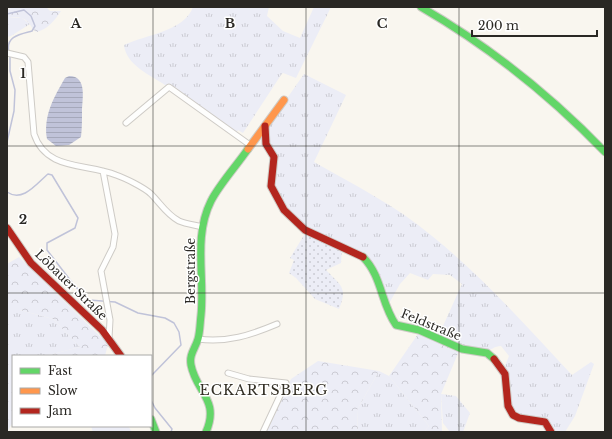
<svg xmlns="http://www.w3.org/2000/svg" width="612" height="439" font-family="'Libre Baskerville',serif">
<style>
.grass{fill:url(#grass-tufts)}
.forest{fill:url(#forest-crowns)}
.garden{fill:url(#garden-dots)}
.water{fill:url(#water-rules)}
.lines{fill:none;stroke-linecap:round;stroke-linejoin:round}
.stream{stroke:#c0c3d9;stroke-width:1.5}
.street-casing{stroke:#cecbc6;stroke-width:7}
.fast-casing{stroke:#cecbc6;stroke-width:9}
.slow-casing{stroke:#cecbc6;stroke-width:9}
.jam-casing{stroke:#cecbc6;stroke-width:9}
.street{stroke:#fefefd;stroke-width:5}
.fast{stroke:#63d668;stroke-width:7}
.slow{stroke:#ff974d;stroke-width:7}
.jam{stroke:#b3261e;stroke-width:7}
.grid{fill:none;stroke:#2a2824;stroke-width:1;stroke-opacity:0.55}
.labels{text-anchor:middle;stroke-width:3;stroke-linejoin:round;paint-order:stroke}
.street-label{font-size:12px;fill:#2a2824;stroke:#fff}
.quarter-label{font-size:14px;letter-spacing:1px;fill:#332f25;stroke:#fff}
.grid-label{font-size:13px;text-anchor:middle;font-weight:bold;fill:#2a2824;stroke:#fff;stroke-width:3;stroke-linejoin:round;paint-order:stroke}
</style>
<defs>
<pattern id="grass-tufts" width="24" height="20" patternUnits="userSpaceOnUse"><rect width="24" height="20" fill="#ecedf6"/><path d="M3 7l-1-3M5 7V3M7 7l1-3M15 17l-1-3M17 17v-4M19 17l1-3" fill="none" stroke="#cbcbd3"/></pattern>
<pattern id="forest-crowns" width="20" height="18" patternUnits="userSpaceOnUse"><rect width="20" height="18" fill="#ecedf6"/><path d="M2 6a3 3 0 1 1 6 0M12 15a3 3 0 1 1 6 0" fill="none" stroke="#cbcbd3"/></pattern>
<pattern id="garden-dots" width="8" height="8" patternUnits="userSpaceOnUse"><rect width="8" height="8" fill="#ecedf6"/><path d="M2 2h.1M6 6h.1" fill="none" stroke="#cbcbd3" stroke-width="1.8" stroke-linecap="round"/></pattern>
<pattern id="water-rules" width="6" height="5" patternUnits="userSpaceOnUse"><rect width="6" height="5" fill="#c0c3d9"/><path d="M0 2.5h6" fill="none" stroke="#a5a8ba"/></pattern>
</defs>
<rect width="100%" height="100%" fill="#f9f6ef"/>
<path class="grass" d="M193,7H269L267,16L283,31L300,38L314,7H331L296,78L283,73L281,75L243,133L238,130L236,134L170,85H165C150,75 126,65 124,45C145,35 185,31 193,7Z
M7,17L22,18L30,24L11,36L7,37Z
M304,74L346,95L314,162C354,185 397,206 432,236C483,277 527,327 572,375L591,362L594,364L575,416L565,432H553L551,425L521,416L513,412L505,366L509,356L501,346C494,346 492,350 486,351C471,353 452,342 438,337L462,284L450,275L433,274L428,280L410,273L400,284L387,307L372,264L308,228L287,212L272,186L273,150L268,140L267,127Z
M7,310H20L53,319L80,347L45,356H13V374L11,376L7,372Z
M379,371L389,376L429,426L424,432H358L357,410Z
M441,394L456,396L470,413L463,432H450L443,423Z
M91,426H128L132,432H93Z"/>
<path class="forest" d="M13,7H46L50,11H61C55,20 48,29 37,32C32,30 32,27 29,23C23,16 15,17 7,17V10Z
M19,257L108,344L105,356H45L80,347L53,319L20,310H7V264Z
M418,334L459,351L441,394L442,432H424L429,426L389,376Z
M318,361L379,371L357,410L358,432H264L291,379Z
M7,372L11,376L13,374V422L7,432Z"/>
<path class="garden" d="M306,232L342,248L341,263L326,270C341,286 348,287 339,309L315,299L296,278L289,273L294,260L290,258Z"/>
<path class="water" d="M69,76C88,76 82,100 82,112C82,121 82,128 81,137L69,145L56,146L47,139C43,116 54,97 65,78Z"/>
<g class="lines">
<path class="stream" d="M7,14L24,10L31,16L35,26L32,31C21,34 5,36 9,52
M7,142L14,111L15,90L10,71V55
M7,192C23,203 37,183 48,174L52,175L78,218L75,228L47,243V250L74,285L89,300L115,302L138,313L165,318L174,323L179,332L181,345L151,376
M151,400L155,408L172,429L171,432"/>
<g class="street-casing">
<path id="street" d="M7,53L24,57L28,62L34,134C46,171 86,163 116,175C125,178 145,188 151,194C160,203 167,215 179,221C186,224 195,225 203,227
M126,123L169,87L250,145
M103,171L115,234L113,247L101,271L110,320L109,338
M198,339C227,343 251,335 277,324
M228,373L249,379L286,383L263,432"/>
</g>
<g class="fast-casing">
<path id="fast" d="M421,7C490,47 550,95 605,152
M363,257C382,276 381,304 396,325L419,330L462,349L487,353L494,359
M151,419L156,432
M206,432C220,400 196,392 191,365C189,354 195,349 198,339C200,332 200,323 201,315C205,277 193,237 211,201C219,185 237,165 248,149"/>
</g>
<g class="slow-casing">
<path id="slow" d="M248,149L284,100"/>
</g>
<g class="jam-casing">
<path id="jam" d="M265,126L266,144L274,157L271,186L284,210L305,230L363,257
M7,228L31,263L102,330L121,356
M494,359L505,374L508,406L513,415L519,418L545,422L551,432"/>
</g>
<use href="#street" class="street"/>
<use href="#fast" class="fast"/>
<use href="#slow" class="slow"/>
<use href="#jam" class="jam"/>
</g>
<path class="grid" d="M153,7V432M306,7V432M459,7V432M7,146H605M7,293H605"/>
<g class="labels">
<g class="street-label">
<text transform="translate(191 271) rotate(-90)" y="4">Bergstraße</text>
<text transform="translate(71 285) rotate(44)" y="4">Löbauer Straße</text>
<text transform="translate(431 325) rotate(22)" y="4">Feldstraße</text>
</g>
<g class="quarter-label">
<text x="264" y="395">ECKARTSBERG</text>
</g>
</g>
<g class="grid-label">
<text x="76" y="28">A</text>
<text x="230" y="28">B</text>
<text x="382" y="28">C</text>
<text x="23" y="78">1</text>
<text x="23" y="224">2</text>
</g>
<rect width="612" height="439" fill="none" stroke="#2a2824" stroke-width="16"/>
<rect x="12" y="355" width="140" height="72" fill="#ffffff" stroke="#aaa9a7"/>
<rect x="20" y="368" width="20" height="6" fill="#63d668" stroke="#aaa9a7"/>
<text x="48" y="375" font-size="12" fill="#2a2824">Fast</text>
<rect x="20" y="388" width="20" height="6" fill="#ff974d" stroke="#aaa9a7"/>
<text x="48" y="395" font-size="12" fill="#2a2824">Slow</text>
<rect x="20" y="408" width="20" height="6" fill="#b3261e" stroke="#aaa9a7"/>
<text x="48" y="415" font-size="12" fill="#2a2824">Jam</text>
<path d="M472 30v6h125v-6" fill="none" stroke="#2a2824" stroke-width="2"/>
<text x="478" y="30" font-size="12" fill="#2a2824" stroke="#ffffff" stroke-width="3" paint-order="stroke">200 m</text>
</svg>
